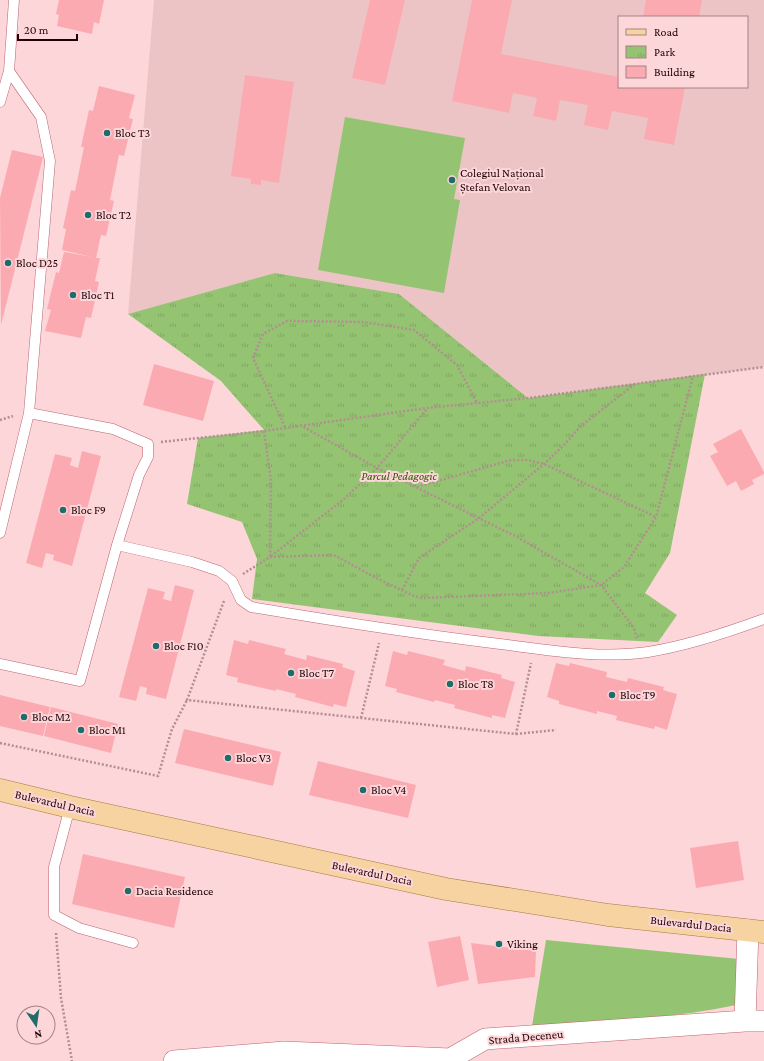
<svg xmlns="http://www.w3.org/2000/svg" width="764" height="1061" font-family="'Crimson Pro',serif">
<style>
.built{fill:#edc4c6;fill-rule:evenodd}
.grass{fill:#94c472}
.park{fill:url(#park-tufts)}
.building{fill:#fcaab1}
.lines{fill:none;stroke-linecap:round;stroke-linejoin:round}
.service-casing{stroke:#ba656f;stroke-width:11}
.minor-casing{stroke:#ba656f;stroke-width:22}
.primary-casing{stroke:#a87742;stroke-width:23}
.path{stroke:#b28e91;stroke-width:2.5;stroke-dasharray:2 2;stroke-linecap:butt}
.service{stroke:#fff;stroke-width:10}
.minor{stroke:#fff;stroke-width:21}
.primary{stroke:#f7d3a1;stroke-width:22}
.poi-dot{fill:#206c6b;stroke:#fdd6d9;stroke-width:1.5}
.labels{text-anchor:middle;stroke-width:4;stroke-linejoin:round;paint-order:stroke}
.poi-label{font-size:12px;fill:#1f0206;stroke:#fdd6d9;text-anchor:start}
.park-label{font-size:12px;font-style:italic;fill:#2e5600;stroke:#fdd6d9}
.street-label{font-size:12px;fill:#1f0206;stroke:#fdd6d9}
</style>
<defs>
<pattern id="park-tufts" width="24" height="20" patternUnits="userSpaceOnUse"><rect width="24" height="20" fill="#94c472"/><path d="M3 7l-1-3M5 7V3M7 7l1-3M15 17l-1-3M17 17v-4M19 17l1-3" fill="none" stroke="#7fa761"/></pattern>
</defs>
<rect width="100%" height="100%" fill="#fdd6d9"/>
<path class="built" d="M154,0H764V367L528,398L399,294L275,273L128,314ZM619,17H747V87H619Z"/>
<path class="grass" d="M345,117L465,138L454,199L460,200L444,293L318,270Z
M546,940L739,959L736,1005C669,1019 600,1022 532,1026Z"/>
<path class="park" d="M275,273L399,294L528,398L705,374L670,553L645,593L677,615L658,642L538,636L252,599L257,559L242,522L187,504L198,438L264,430L221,381L128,314Z"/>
<path class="building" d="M59,0H104L99,24L94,22L92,34L57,26L59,15L56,14Z
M370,0H405L385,85L352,78Z
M472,0H512L501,54L619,77V87H685L674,145L644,139L648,118L612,111L608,130L584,125L588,105L560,100L556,121L533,116L537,98L513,93L509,113L452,101Z
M646,0H702L699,17H643Z
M245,75L294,82L279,183L261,180V185L251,184V179L231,176Z
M99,86L135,95L129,118L133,119L124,156L119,155L110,200L114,201L106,236L101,235L96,258H100L95,281L99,282L91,318L86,317L81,338L45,331L51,310L47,309L56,272L59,273L64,252L92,257L62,250L66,229L63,228L71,190L75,191L84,147H81L89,110L93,111Z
M12,150L43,157L1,325L0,198Z
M154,364L214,381L203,421L143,405Z
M741,429L764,472V474L752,480L754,484L741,491L736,481L727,486L710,456L718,452L713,444Z
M82,451L101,456L72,566L53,560L54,555L46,553L42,568L26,563L55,454L72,458L70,465L78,468Z
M175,585L194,590L166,699L146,694L147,688L140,686L136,701L119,697L148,588L165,592L163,599L171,601Z
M234,640L248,644L249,640L286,649L284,654L306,660L307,655L343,664L342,667L355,671L346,707L334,704L333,707L295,697L296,694L276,689V691L237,682L238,678L226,675Z
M393,651L407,655L408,651L445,660L443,665L465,671L466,666L502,675L501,678L515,682L505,718L492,715V718L454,708L455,705L435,700L434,702L396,692L397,689L385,686Z
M556,663L569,666L570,663L607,672L606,677L627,682L628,678L664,687L663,690L677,694L667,730L655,726L654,729L616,720L617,716L597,711V714L559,704V701L547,697Z
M0,695L50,707L43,736L0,726Z
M51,707L118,724L111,753L44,736Z
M184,729L281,752L273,786L175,763Z
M318,761L416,785L408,818L309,795Z
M738,841L744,880L696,888L690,848Z
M83,854L185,877L174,928L72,904Z
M460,936L469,980L437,987L428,942Z
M471,943L536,951L535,977L478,984Z"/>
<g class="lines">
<g class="service-casing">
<path id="service" d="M0,102L9,71L14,0
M0,533L29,413L50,161L41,117L9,71
M117,545L192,562L219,571L232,581L241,600L251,607C334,621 417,634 500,644C548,650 599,659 648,652C687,646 726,633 764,619
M0,664L80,681L117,545L139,475L148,457V444L113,429L29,413
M70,807L54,867V915L79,928L133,943"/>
</g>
<g class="minor-casing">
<path id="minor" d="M745,1021L748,930
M174,1061L284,1052L450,1059L485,1039L745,1021H764"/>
</g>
<g class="primary-casing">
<path id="primary" d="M0,790L70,807L446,889L608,915L764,932"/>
</g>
<path class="path" d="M0,420L13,416
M300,425L377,468L515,536L601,585L634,628L637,639
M285,427L253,358L263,334L287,321L364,322L414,330L457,365L477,403
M264,431L271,481L270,557L344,499L377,468L427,409
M161,442L264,431L427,408L528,398L764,367
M417,487L511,460H528L544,464L656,517
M243,574L270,557L334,555L378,579L414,596L423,598L548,593L601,585L624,567L656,517L693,376
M402,590L419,558L479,518L544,464L566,443L581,426L636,383
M224,601L187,700L516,734L531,663
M361,718L379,643
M516,734L556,730
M0,743L158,776L172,729L187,700
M56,933L61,998L72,1061"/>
<use href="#service" class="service"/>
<use href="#minor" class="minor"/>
<use href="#primary" class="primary"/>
</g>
<g class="poi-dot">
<circle cx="107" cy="133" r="4"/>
<circle cx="452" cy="180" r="4"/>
<circle cx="88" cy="215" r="4"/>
<circle cx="8" cy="263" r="4"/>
<circle cx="73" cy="295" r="4"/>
<circle cx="63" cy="510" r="4"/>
<circle cx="156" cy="646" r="4"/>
<circle cx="291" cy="673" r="4"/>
<circle cx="450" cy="684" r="4"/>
<circle cx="612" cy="695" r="4"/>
<circle cx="24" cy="717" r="4"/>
<circle cx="81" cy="730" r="4"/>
<circle cx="228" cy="758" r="4"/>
<circle cx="363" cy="790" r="4"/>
<circle cx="128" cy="891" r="4"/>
<circle cx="499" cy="944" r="4"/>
</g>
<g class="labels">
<g class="poi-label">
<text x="115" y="137">Bloc T3</text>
<text x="460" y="177">Colegiul Național<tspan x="460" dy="14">Ștefan Velovan</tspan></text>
<text x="96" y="219">Bloc T2</text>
<text x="16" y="267">Bloc D25</text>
<text x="81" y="299">Bloc T1</text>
<text x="71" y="514">Bloc F9</text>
<text x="164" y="650">Bloc F10</text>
<text x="299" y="677">Bloc T7</text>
<text x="458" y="688">Bloc T8</text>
<text x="620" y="699">Bloc T9</text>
<text x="32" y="721">Bloc M2</text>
<text x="89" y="734">Bloc M1</text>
<text x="236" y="762">Bloc V3</text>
<text x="371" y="794">Bloc V4</text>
<text x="136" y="895">Dacia Residence</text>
<text x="507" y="948">Viking</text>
</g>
<g class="park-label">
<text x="399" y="480">Parcul Pedagogic</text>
</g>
<g class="street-label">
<text transform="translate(55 803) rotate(13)" y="4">Bulevardul Dacia</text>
<text transform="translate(372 873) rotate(12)" y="4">Bulevardul Dacia</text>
<text transform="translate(691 924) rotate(6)" y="4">Bulevardul Dacia</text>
<text transform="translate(526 1037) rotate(-5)" y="4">Strada Deceneu</text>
</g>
</g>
<rect x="618" y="16" width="130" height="72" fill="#fdd6d9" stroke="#a48185"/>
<rect x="626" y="29" width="20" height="6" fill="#f7d3a1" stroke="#a48185"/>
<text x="654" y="36" font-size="12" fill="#1f0206">Road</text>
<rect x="626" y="46" width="20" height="12" fill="url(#park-tufts)" stroke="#a48185"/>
<text x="654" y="56" font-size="12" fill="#1f0206">Park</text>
<rect x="626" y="66" width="20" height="12" fill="#fcaab1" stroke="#a48185"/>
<text x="654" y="76" font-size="12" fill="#1f0206">Building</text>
<g transform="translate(36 1025) rotate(167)"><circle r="19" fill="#fdd6d9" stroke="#a48185"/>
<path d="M0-3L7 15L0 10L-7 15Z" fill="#206c6b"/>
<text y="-6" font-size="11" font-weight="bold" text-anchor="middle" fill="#1f0206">N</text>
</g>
<path d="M18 34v6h59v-6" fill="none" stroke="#1f0206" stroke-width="2"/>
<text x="24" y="34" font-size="12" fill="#1f0206" stroke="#fdd6d9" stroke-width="3" paint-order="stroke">20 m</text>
</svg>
